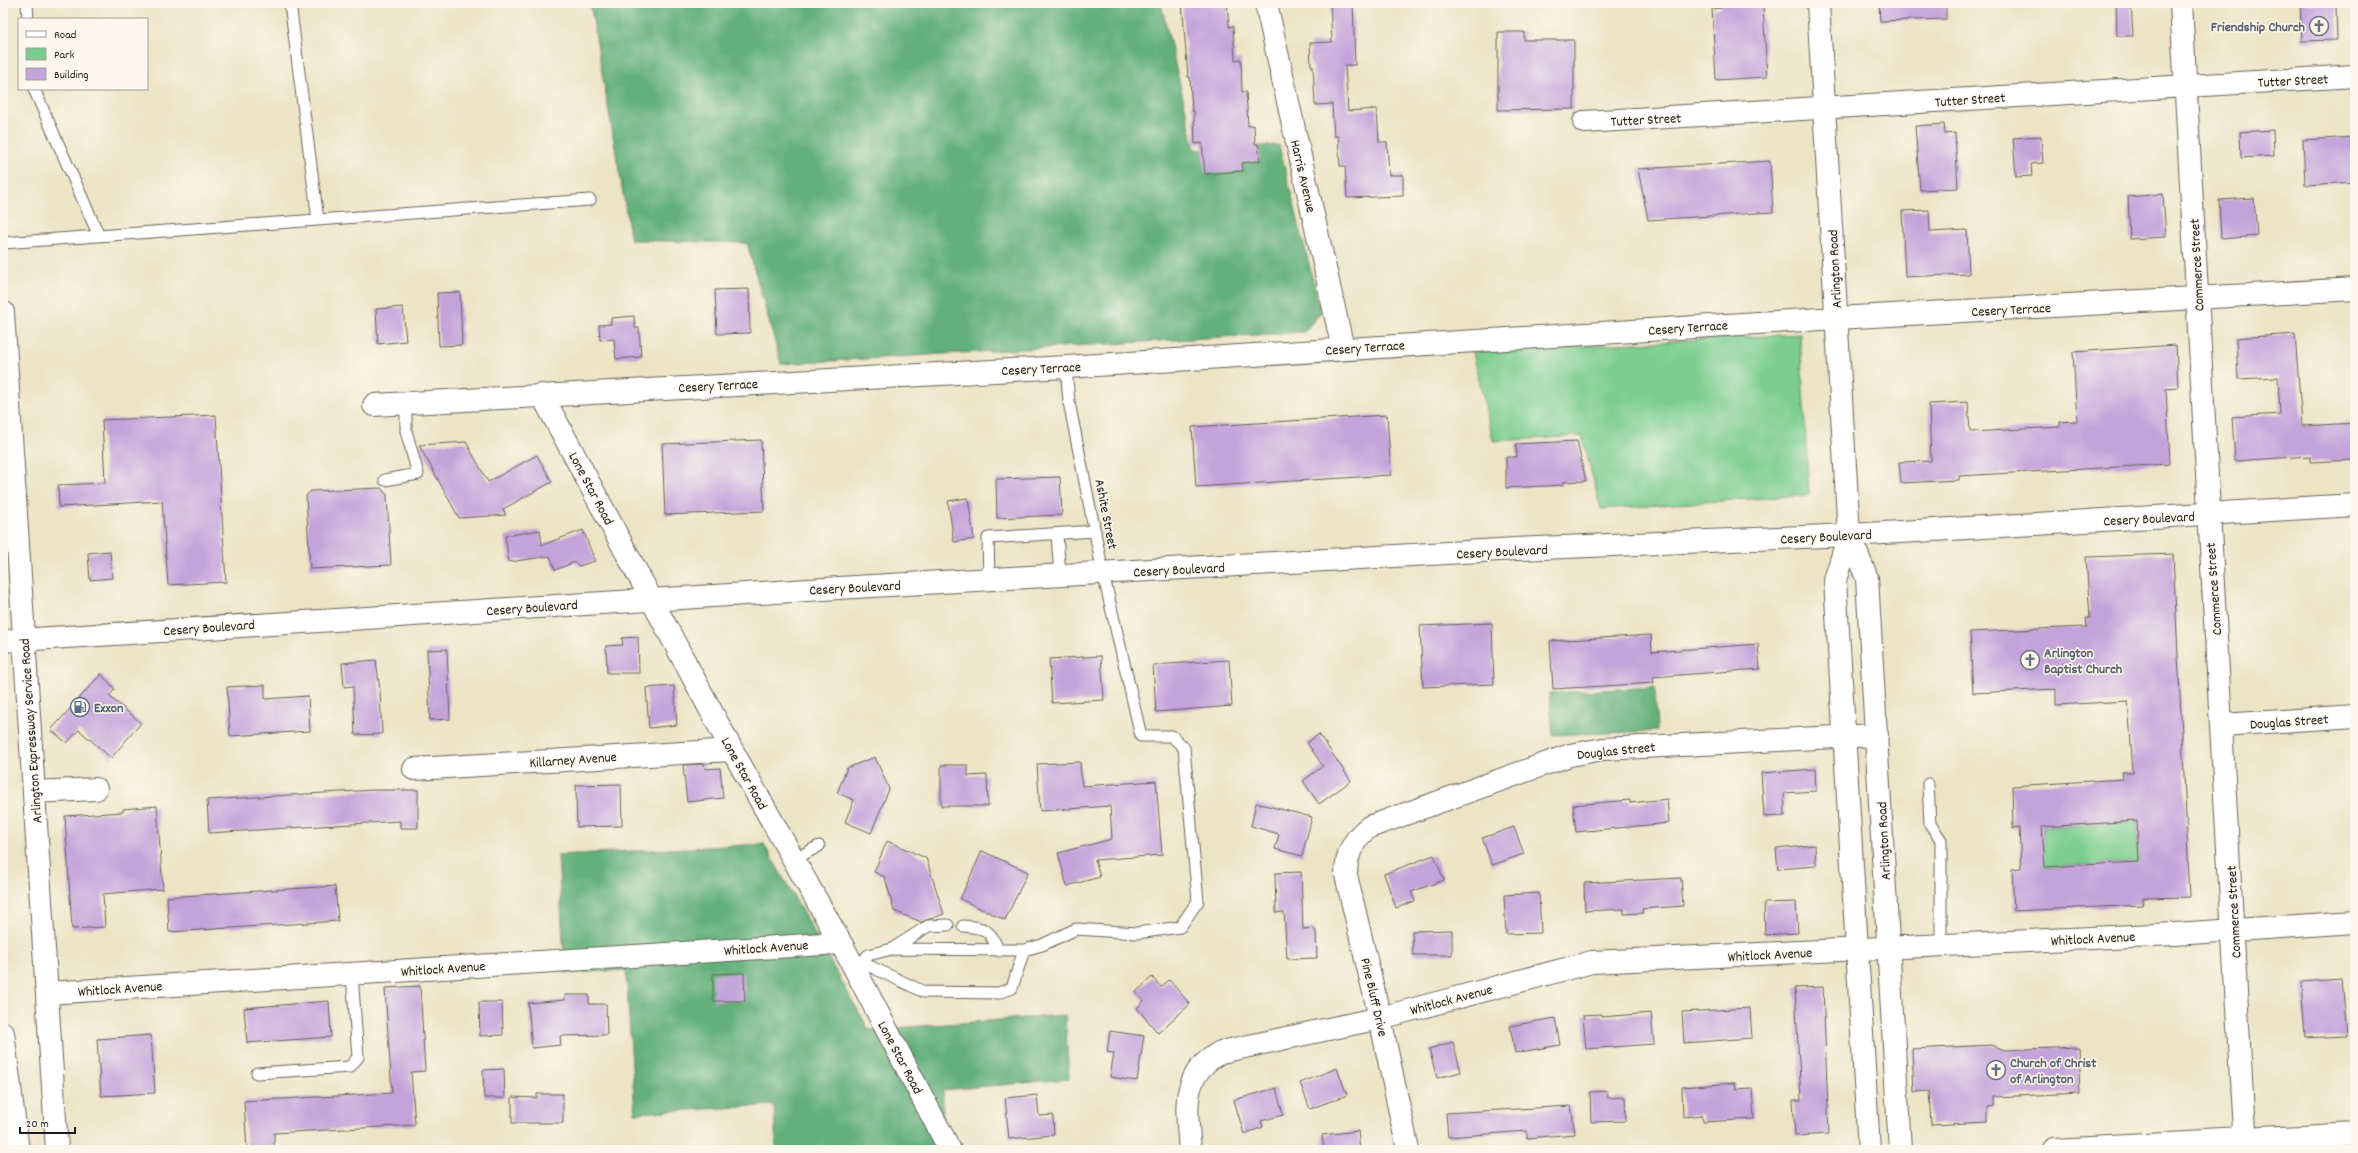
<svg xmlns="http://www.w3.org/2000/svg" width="2358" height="1153" font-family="Dekko,sans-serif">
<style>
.green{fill:#7bcd8f;stroke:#4c7456}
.forest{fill:#64b07a;stroke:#40664b}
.building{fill:#c3a3da;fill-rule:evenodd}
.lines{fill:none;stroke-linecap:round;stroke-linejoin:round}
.lane-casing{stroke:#656258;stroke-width:13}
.street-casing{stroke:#656258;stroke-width:24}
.secondary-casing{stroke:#656258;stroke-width:24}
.highway-casing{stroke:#656258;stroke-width:24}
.lane{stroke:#fff;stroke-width:11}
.street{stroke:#fff;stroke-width:22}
.secondary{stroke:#fff;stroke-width:22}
.highway{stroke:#fff;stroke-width:22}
.labels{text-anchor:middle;stroke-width:3;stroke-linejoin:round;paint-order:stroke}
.worship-label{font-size:14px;font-weight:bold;fill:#5b616d;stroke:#fbf7ec;text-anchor:start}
.street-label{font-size:14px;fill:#1c1c1c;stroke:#fbf7ec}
.service-label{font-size:14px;font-weight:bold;fill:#4e5e75;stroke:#fbf7ec;text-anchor:start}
</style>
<rect width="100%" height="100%" fill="#fbf7ec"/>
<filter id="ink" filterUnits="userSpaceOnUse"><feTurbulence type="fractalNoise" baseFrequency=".025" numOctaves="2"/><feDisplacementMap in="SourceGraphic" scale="8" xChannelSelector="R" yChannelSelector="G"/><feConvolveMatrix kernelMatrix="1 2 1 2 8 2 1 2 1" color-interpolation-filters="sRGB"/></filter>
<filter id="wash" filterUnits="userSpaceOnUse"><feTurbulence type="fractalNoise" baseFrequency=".012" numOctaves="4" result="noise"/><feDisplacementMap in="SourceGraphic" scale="16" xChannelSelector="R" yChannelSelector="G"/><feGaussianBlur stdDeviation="0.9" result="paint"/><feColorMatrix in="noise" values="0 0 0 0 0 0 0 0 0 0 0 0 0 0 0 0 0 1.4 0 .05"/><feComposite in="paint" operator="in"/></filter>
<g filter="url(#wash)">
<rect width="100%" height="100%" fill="#ede4c6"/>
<path class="green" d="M1800,334L1809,495L1601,509L1582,436L1493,441L1473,352Z
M2137,821L2139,862L2044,867L2042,827Z"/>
<path class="forest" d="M590,3H1161L1195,150L1279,145L1321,312L1304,332L781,364L747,243L631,240Z
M1655,687L1657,731L1553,735L1549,693Z
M764,844L869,1030L1065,1015L1069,1079L943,1090L942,1150H776L774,1105L635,1113L626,970L565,973L558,855Z"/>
<g id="blocks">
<path class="building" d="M1182,3H1227L1229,27L1233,26L1235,60L1241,59L1242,92L1246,91L1248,126L1254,125L1255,144H1258L1260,161L1242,163L1243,171L1205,174L1202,143L1195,144L1194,111H1192L1190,77H1188Z
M1330,3H1353L1355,65H1345L1348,111L1377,109L1379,142H1387L1389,175H1403V196L1347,198L1345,166H1340L1338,136H1334L1332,104L1315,105L1313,66H1311L1310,43L1332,42Z
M1721,3H1754L1755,6H1763L1767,77L1716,80L1712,9L1721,8Z
M1879,3H1946V19L1880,21Z
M2116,3H2131L2133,36H2117Z
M2300,3H2336L2337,40L2302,41Z
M1498,32H1524V40H1574V109L1498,110Z
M1944,124L1945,134L1955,133L1958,188L1920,190L1915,126Z
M2273,130L2274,156L2241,158L2240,132Z
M2041,136L2043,163L2031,164L2032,176L2016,177L2013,138Z
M2355,137V182L2305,185L2303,140Z
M1770,161L1773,212L1648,220L1638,169Z
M2163,194L2166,237L2130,239L2128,197Z
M2254,198L2257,236L2221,239L2219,200Z
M1929,210L1930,232L1967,230L1969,274L1905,277L1902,211Z
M749,289L750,333L717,334L715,290Z
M460,292L462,345L439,346L437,293Z
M403,307L406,341L378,344L376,309Z
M634,316L635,328H639L641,357L616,359L614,339L600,340L599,325L611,324V318Z
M2295,334L2302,426L2355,423V460L2310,462V456L2235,461L2232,417L2280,414L2278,377L2238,379L2236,338Z
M2176,345L2178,388L2166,389L2170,464L1959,476V480L1901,483L1899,462L1931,461L1929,404L1968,402L1970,432L2060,427V422L2077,421L2073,352Z
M216,415L226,582L168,585L162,501L59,507L58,485L105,483L102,420Z
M1387,415L1391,475L1196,487L1192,427Z
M761,440L764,511L665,515L662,444Z
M1577,441L1586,481L1563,482V485L1506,488V457H1517L1516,444Z
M466,442L488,482L537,455L552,482L503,509L506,515L459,518L419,445Z
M1060,477L1062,515L997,518L996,479Z
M381,488L387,495L391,565L310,569L306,496L311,491Z
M968,498L974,539L954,542L948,501Z
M540,530L542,545L583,530L595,561L579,566L575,562L555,570L550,556L509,562L505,536Z
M110,551L112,578L90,580L88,553Z
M2173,554L2190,897L2143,898L2142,905L2014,911L2012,869L2021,868L2019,828L2013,829L2012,786L2123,779L2122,772H2133L2128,701L2056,705V689L1973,693L1970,632L2087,627L2086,618H2090L2086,557ZM2137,821L2139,862L2045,867L2042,827Z
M1492,623L1494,684L1423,687L1420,626Z
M1651,635L1652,652L1758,644L1760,669L1653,677L1654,683L1553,689L1550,641Z
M638,637L639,673H607L606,646L623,645L622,638Z
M447,649L450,719L430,720L427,650Z
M1101,656L1104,700L1052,703L1049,659Z
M376,660L380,691L382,734L355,735L353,686L344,687L342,663Z
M1229,660L1232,706L1156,712L1153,665Z
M101,674L115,689L109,696L141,723L111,758L79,730L67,743L51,730Z
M265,685V699L308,696L310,731L230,736L227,687Z
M674,686L677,725L649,728L646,688Z
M1319,734L1351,781L1319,804L1303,781L1323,766L1307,743Z
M875,757L889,789L871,833L845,822L854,800L837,793L847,768Z
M1080,762L1082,786L1156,781L1162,855L1095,860L1100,877L1067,886L1058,853L1112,839L1110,806L1040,811L1037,764Z
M704,764L705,769L720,768L723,798L687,802L683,765Z
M941,765H968V776L987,775L988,806H941Z
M1815,769L1816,791L1784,793L1785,816L1764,817L1761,773Z
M621,784L622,826L577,827L576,785Z
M374,790H418V828H400V821L209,833L207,800Z
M1667,799L1669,823L1576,832L1573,805L1630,800V803Z
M1256,803L1312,817L1302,856L1275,849L1279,834L1251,826Z
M157,806L163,889L103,894L105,927L72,929L65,816L123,812V809Z
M1514,827L1524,854L1492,865L1482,838Z
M887,841L926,858L944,914L921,922L894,911L885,877L874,872Z
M1815,845L1816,866L1778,869L1776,849Z
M982,851L1028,872L1005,920L960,899Z
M1434,855L1444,880L1411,892L1415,901L1396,908L1384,874Z
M1301,872L1303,929L1314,928L1316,933L1317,958L1287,959L1284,912L1276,913L1275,873Z
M1681,878L1683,906L1642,909L1643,913L1624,914V909L1585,911L1584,883Z
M335,886L338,921L169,932L167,897Z
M1539,893L1541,933L1506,934L1504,895Z
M1796,902L1798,933L1765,935L1764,903Z
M1452,930V955H1413L1412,931Z
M744,973L745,1001H713V974Z
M1152,977L1161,987L1169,980L1190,1004L1158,1033L1137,1008L1144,1001L1136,992Z
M2341,979L2346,1036L2305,1038L2301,982Z
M420,986L425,1071L411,1072L415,1125L274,1133V1150H247L244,1101L392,1093L385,988Z
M1823,987L1829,1134L1795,1136L1793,1100H1801L1795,988Z
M565,995H589V1004H606L607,1035L560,1036L561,1045L532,1048L528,1003L565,1000Z
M329,1001L331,1037L247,1043L244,1008Z
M479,1002H502L503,1035L480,1036Z
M1750,1008L1752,1038L1684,1043L1682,1012Z
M1651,1013L1654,1044L1586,1049L1583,1015L1601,1014V1017Z
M1555,1018L1560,1045L1515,1053L1510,1026Z
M1110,1031L1144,1036L1137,1081L1110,1077L1114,1053L1107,1052Z
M151,1035L155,1093L101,1096L97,1039Z
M1453,1042L1461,1072L1437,1078L1429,1049Z
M1992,1045L2004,1050L2078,1047L2080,1093L1994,1097V1106L1988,1107V1122L1931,1125L1929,1091L1914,1092L1912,1049Z
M1337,1068L1347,1095L1310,1109L1300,1083Z
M504,1069L505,1098H484L483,1070Z
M1735,1083L1736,1089L1752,1088L1754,1119L1703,1122L1702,1115L1683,1117L1682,1087Z
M1276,1088L1283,1115L1261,1121L1263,1127L1244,1134L1234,1100Z
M1607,1091L1608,1098L1625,1097L1626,1121L1591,1122L1590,1092Z
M537,1094H563V1123H512V1097L537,1098Z
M1037,1095L1039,1116L1053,1115L1054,1135L1009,1139L1005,1098Z
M1571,1106L1575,1134L1527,1138V1131L1448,1137L1446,1113Z
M1358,1131L1360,1150H1324L1322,1135Z"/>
</g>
</g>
<g filter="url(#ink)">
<use href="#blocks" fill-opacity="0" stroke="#656258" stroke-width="1"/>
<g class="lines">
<g class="lane-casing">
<path id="lane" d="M27,3L28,19
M290,3L318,220
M34,89L99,236
M3,243L590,200
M385,480L418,474L406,431V403
M1057,534L1060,576
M989,580L988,538L1095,531
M1928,784L1930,824L1941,840V945
M793,860L819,846
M963,926C988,928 988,929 999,951
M892,949L928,926L948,925
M857,960L924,992L999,993L1012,988L1024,950
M862,963L868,955L892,949L1024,950L1042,945L1076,929L1137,933L1180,927L1198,901L1184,748L1172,736H1141L1103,573L1069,402L1066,367
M257,1073L350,1067L358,1057L352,974"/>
</g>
<g class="street-casing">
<path id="street" d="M1266,3L1343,349
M2181,3C2203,385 2222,768 2245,1150
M1584,122L2355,76
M542,395L732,750L848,956L950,1150
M374,405L1066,367L1837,318L2355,289
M2222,725L2355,716
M414,769L732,750
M34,792L96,789
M47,993L839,943
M1190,1150C1187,1109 1179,1075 1221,1052L1380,1018L1592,962L2175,934L2355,922
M1408,1150L1380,1018L1346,875C1346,856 1353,839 1369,827L1570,755L1603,749L1877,735
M2054,1150L2355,1134"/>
</g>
<g class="secondary-casing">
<path id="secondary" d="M1818,3L1849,535L1867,578L1900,1150
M3,312L57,1150
M1849,535L1835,580L1869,1150
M3,641L855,587L1516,549L1849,535L2355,505"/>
</g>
<g class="highway-casing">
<path id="highway" d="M3,1033L18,1150"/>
</g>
<use href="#lane" class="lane"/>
<use href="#street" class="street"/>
<use href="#secondary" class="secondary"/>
<use href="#highway" class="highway"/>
</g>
</g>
<defs>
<g id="church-ring" transform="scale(1)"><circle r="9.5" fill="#fbf7ec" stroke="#6b7280" stroke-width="1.5"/><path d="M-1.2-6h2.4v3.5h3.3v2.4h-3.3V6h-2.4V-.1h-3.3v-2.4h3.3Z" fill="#6b7280"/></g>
<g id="fuel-ring" transform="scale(1)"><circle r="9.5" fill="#fbf7ec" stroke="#5c6f8a" stroke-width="1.5"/><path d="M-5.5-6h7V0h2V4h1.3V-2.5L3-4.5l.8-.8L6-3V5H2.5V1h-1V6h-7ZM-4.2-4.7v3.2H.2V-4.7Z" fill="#5c6f8a"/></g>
</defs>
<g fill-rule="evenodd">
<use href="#church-ring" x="2319" y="26"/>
<use href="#church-ring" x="2030" y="660"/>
<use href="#fuel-ring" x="80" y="707"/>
<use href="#church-ring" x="1996" y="1070"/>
</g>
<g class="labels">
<g class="worship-label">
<text x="2305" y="31" text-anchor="end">Friendship Church</text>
<text x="2044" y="657">Arlington<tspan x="2044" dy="16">Baptist Church</tspan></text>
<text x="2010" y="1067">Church of Christ<tspan x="2010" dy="16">of Arlington</tspan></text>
</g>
<g class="street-label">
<text transform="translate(2293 80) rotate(-3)" y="5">Tutter Street</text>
<text transform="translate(1970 99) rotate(-4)" y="5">Tutter Street</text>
<text transform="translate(1646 119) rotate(-3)" y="5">Tutter Street</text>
<text transform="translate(1304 176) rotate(77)" y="5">Harris Avenue</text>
<text transform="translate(2196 265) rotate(-93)" y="5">Commerce Street</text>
<text transform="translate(1834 269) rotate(-93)" y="5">Arlington Road</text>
<text transform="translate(2011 309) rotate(-3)" y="5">Cesery Terrace</text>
<text transform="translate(1688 327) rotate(-4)" y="5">Cesery Terrace</text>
<text transform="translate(1365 347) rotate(-4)" y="5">Cesery Terrace</text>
<text transform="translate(1041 368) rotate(-3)" y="5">Cesery Terrace</text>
<text transform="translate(718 385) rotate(-3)" y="5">Cesery Terrace</text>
<text transform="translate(592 488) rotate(62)" y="5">Lone Star Road</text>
<text transform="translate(1107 514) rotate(79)" y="5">Ashite Street</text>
<text transform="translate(2149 518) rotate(-3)" y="5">Cesery Boulevard</text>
<text transform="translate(1826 536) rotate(-3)" y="5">Cesery Boulevard</text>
<text transform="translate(1502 551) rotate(-3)" y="5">Cesery Boulevard</text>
<text transform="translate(1179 569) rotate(-3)" y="5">Cesery Boulevard</text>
<text transform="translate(855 587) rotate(-3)" y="5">Cesery Boulevard</text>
<text transform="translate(2213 589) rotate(-94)" y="5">Commerce Street</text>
<text transform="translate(532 607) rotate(-4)" y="5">Cesery Boulevard</text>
<text transform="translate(209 627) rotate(-4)" y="5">Cesery Boulevard</text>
<text transform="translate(2289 721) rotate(-4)" y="5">Douglas Street</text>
<text transform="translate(30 731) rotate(-94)" y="5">Arlington Expressway Service Road</text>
<text transform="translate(1616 750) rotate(-6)" y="5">Douglas Street</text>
<text transform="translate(573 759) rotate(-4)" y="5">Killarney Avenue</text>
<text transform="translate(745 773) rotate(61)" y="5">Lone Star Road</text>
<text transform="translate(1883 841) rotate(-93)" y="5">Arlington Road</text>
<text transform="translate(2233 912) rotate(-93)" y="5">Commerce Street</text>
<text transform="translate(2093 938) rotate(-3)" y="5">Whitlock Avenue</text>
<text transform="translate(766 947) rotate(-4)" y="5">Whitlock Avenue</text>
<text transform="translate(1770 954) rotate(-3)" y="5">Whitlock Avenue</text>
<text transform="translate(443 968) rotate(-4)" y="5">Whitlock Avenue</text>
<text transform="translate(120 988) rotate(-4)" y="5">Whitlock Avenue</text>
<text transform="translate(1375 997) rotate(77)" y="5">Pine Bluff Drive</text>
<text transform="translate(1451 999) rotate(-15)" y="5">Whitlock Avenue</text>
<text transform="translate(901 1057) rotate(62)" y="5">Lone Star Road</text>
</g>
<g class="service-label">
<text x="94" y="712">Exxon</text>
</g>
</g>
<rect width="2358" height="1153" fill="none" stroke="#fbf7ec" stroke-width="16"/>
<rect x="18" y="18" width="130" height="72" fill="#fbf7ec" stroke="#a29f99"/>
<rect x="26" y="31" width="20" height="6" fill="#ffffff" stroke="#a29f99"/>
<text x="54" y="38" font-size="12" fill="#1c1c1c">Road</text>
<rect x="26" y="48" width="20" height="12" fill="#7bcd8f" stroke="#a29f99"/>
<text x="54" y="58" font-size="12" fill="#1c1c1c">Park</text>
<rect x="26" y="68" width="20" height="12" fill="#c3a3da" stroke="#a29f99"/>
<text x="54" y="78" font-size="12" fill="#1c1c1c">Building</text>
<path d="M20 1127v6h55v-6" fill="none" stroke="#1c1c1c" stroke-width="2"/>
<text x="26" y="1127" font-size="12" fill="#1c1c1c" stroke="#fbf7ec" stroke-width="3" paint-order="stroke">20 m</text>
</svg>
